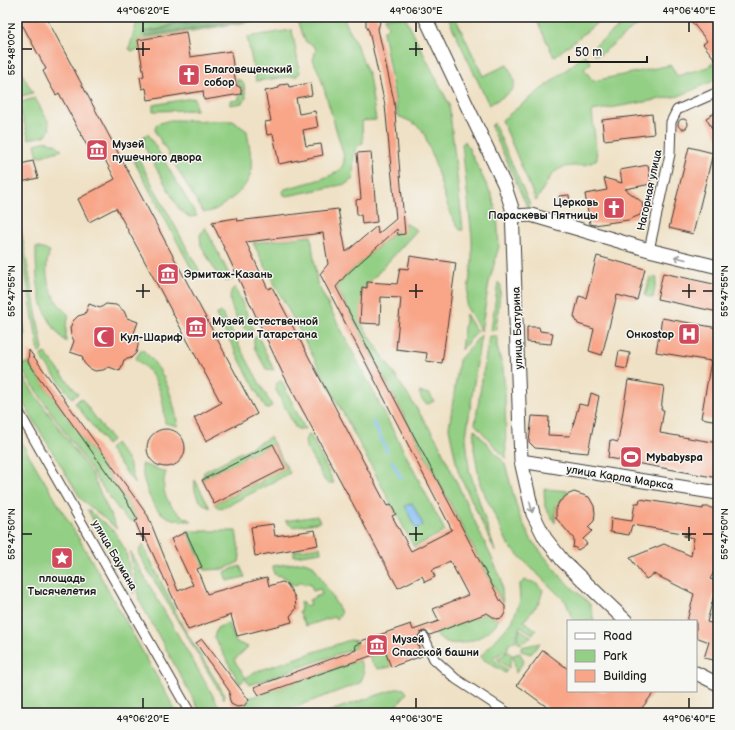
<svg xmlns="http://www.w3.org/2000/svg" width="735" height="730" font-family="'Balsamiq Sans',sans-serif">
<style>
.green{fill:#93cf84;stroke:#587650}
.forest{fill:#76b272;stroke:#496747}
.water{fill:#80bdf3;stroke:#4e6c88}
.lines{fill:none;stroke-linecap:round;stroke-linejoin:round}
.stream{stroke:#80bdf3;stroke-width:3}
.building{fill:#f8a588;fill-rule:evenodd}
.street-casing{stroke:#3c3a35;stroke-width:11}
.secondary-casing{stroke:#3c3a35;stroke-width:15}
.street{stroke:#fff;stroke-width:9}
.secondary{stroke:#fff;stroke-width:13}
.oneway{stroke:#999}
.ticks{fill:none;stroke:#1c1c1c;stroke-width:1.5}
.labels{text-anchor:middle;stroke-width:3;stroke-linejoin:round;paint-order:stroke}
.poi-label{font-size:11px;font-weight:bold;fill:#1c1c1c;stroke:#f6f6f2;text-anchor:start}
.street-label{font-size:11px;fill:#1c1c1c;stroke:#f6f6f2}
.neatline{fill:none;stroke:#1c1c1c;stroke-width:1.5}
.ticks-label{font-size:10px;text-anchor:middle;fill:#1c1c1c}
</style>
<rect width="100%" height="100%" fill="#f6f6f2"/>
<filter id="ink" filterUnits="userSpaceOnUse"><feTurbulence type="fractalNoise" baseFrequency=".025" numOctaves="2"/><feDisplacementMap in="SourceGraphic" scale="8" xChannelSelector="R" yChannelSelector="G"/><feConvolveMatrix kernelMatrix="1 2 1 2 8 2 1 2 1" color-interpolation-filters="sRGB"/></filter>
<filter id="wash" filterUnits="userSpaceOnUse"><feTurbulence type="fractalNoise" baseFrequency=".012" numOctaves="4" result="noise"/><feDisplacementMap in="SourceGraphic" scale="16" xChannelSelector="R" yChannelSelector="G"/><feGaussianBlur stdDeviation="0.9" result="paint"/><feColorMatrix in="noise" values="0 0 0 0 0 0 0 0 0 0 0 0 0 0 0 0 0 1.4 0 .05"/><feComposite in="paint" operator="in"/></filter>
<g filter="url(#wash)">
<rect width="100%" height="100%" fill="#efe1c5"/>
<path class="green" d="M152,17H218L216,19H197L187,24C173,18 165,31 151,30L146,36L241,22L255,17H278L138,40L140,50L132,51L129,49L137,22L139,20L151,21Z
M295,17H343L355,41L369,76L376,120L362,121L363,143C350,147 355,167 353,179L346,184L287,196L284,195L283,191L285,189C297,185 335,178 341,168C345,163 344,159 343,153L320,75L313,60L316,49L313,45L306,42Z
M385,17H405L449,104L463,230H460C445,212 439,169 429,147C427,142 425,134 422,130C416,123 405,119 398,116L383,32L388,27Z
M455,17L483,76L507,65C523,91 510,92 489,105L449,20Z
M535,17H605L554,57Z
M632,17H643V20L601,54L596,55L591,49Z
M292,30L300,72L297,76L256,81L247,37Z
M585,55L591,63L584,69L593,81L671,65L677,76L708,67L718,59V79L679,96L592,111L597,159C585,170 568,162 556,171C548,177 542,192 536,201L502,120Z
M17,65L33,93L17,97Z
M236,80H240L244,84L246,98L242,103L230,105V101L239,100V97L243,92L241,86L237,85Z
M35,98L48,121L50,130L45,136L29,139L18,103Z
M192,98L195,99L196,110L153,111V105Z
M170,120L233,121L247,131C252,166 259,179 227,202C219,207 213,213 203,212L156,133L155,129L157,124Z
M494,123L530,205L528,209L491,126Z
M148,134L197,216L189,217L179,209L144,146V136Z
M47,141L57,145L62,150L38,157L35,144Z
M465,141L492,196L497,214L499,246L489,283L481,331L466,306L472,261V238L462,144Z
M138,158L200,272L195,275L134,161Z
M17,208L43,350L39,353L17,223Z
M405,223L417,230L370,282H367V288H362L361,323L437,440L501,578L503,604L336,286L342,281L345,276Z
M205,227L232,280L226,281L219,278L201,245L200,235Z
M311,236L317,283L445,531L414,547L253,243Z
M36,247L50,251C41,273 51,301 69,315L66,326V342C38,314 36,285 36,247Z
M650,277L657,278L653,298L645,296Z
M498,282L501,285L496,330L491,331Z
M17,284L25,335L17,327Z
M235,287L254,330L248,331C238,325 222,295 235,287Z
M221,312L272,406L266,409L216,315Z
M466,314L477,332L461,350Z
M481,335L466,437L469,469L495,551L458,471L449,428L459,360Z
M258,336L274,370L266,369L254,347V338Z
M489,336H497V347L503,368L505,392L506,459L475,424Z
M142,349C165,370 173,397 178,426L165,423C164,397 158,374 135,359Z
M45,353L78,394L72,398L42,359L41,355Z
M28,362L125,498L138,520L132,521L125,518L97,480L92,471L19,366Z
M17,371L21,372L24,379L91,473L117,529L81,499L17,393Z
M281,380L305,429H298L295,427L276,390V384Z
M419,392L430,394L434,401L428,404C422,402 421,398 419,392Z
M81,398L112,440L107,445L75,403Z
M474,429L505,464L519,515L532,541L562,578L590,604L594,621H573L566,602L509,546L480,484L474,449Z
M309,434H310L334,483H328L325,481L306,447L305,440Z
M17,435L88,554L177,713H27L17,701Z
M270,437L290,473L227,506C222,508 218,509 214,504L230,496L231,497L237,494L236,493L256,483L257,484L263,481L262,479L285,468L273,444L250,456L249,454L243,457L244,459L224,469L223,468L202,480L204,472Z
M115,443L129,462L135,484L109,449Z
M142,464L166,472C158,495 172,512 192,521C165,522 153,511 146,486C143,479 142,472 142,464Z
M195,480L210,508C198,503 193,493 195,480Z
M544,489L569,491L556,506L555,523L545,507Z
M87,509L114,531L126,551L134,594Z
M317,516L320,522L293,527L285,521Z
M187,531H236L240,556L239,562L224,569L205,570Z
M143,545L182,625L225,695L224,699L139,555L140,548Z
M320,547L321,552L294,556V551Z
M130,552L223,713H201L139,600Z
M304,562L313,565L340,610L341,614L337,619L334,617L306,626L299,612L301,609L300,602H303L305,606L311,604L309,600L322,594L320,589L313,591L310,583L304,585L301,582L293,586L286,578L274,574L273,566Z
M240,566L245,577L227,581L224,572Z
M525,580L536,583L543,590L539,603L524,621L536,630L533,634L520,626L515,641L508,645V650L492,658L507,670L505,673L480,657L512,622L520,601L519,585Z
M487,613L493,618L499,619C492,634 467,646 450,643C444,642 439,637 434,633Z
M228,623L236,642L248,647L234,660L246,678L252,673L350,640L356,641L357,644L355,645L356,648L249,685L245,678L240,684L214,637L217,628Z
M520,629L532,637L520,644L517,641Z
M540,643L531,654L521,651V647Z
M385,649L391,667L378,669L372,663L369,657Z
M508,652L512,655L509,668L497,659Z
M520,653L524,661L516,673L513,655Z
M360,660L364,674L360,683L279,713H249L242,707L246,704L249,698Z
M399,688L404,689L407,693L390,713H324Z"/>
<path class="forest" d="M218,17L255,18L146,36L143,35L144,31C150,32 161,30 166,28C173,24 177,20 187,24L193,19L200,20L216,19Z"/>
<path class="water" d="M412,503L423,525L416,529L405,506Z"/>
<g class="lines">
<path class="stream" d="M373,422L387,451
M392,461L401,478"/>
</g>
<g id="blocks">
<path class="building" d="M17,17H46L257,414L206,441L194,418L221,403L116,208L89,222L78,199L115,179L102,154L94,159L59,93L56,95L49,83L43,71L46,69L23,26L17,28Z
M366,17H376L380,22L378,29L394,101L405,234L398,235L397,229L345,276L336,287L501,602L505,606V613L502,618L496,619L487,613L430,635L425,631L421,632L416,640L422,656L391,667L385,651L259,695L254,687L356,650L355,645L362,643L361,641L411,624L413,630L439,621L433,609L468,595L450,561L432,570L435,577L425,582L422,576L398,588L282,372L212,222L236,218L237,221L338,209L346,252L377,226L378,234L396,219L385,105L369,31L366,26ZM323,233L328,264L320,274L452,530L411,551L392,516L396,514L391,505L387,506L272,287L268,289L246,242Z
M688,17H718V63L703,44L707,41Z
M186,32L190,57L231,51L236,85L241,88V94L204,100L203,91L148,100L146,88L142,89L140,77L144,76L138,40Z
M310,83L312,95L296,98L299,114L315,111L318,127L303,130L306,146L321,144L323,155L279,164L273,134L267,135L265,122L271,121L265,91L279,88V85L288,84L289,87Z
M718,111V139L706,118Z
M652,114L654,134L604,140L602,120Z
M678 124a5 5 0 1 1 10 0a5 5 0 1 1-10 0Z
M689,147L713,153L693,234L669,228Z
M371,152L377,222L362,224L361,215H357L356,200L361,199L357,153Z
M33,161L38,178L17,183V165Z
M648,165L651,184L625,189L642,202L643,209L640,215L628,220L594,225L590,224L585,194L607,190L604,178L622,183L620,170Z
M569,195L570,204L560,206L559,196Z
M410,256L456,263L442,363L426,361L427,353L396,349L401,298L381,297L380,324L360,323L362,287L367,288V282L397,284L400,268L408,269Z
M597,256L645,269L637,300L617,295L602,355L589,351L594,329L578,324L574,316L579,296L586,298Z
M663,273L718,285V312L657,299Z
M89,304L100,308L106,304L116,305L124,311L127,318L138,322L134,333L138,339V346L136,353L131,358L124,360L120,371L109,367L103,370L95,371L89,368L84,363L82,356L70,352L74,341L71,335L70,328L73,321L78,316L85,314Z
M662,318L718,328V421L701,418L711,361L656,352Z
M527,327H539L540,331L553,333L551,344L527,342Z
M29,350L148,516L178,591L193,585L171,539L186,532L202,567L197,569L207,594L267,577L269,586L282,582L287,584L295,597L296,609L290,616L292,622L237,636L231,615L188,630L145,537L142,538L135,521L138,520L125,498L28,362Z
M619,351L630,353L627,369L616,367Z
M628,380L664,386L661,410H664L660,433L718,443V478L608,458L610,440L618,442Z
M591,393L599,396L588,453L535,448L529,442L532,416L549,417L548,435L570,436L579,404L588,406Z
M147 448a19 19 0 1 1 38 0a19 19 0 1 1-38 0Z
M273,444L285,468L214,504L202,480Z
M574,492L589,497L594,506L595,513L594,521L588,527L592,531L583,539L587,544L578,550L574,547L573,548L574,539L556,518V509L559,502L567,495Z
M640,499L703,509V507H709L718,511V565L710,579L718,582V596L714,595L707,622L718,625V645L714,660L704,658L709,642L696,637V621H687L694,594L654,574L646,579L630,558L664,544L691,556L694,538L683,536L689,534L632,525L629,535L610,532L611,518L632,521L635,503H639Z
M273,524L275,536L315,530L318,545L255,556L251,527Z
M202,639L249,700L244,706L237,707L231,704L229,697L230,692L196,643Z
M543,650L568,669V691H655L638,713H555L517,685Z"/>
</g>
</g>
<g filter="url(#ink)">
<use href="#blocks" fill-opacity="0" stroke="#3c3a35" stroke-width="1"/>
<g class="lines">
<g class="street-casing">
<path id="street" d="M649,250L670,154L671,122L677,110L718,92
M17,409L190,713
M424,637L434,659L456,679L508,713"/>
</g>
<g class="secondary-casing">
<path id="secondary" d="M425,17L504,184L512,208L521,461L533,514L545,538L563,561L626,621
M514,216L531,215L649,250L718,267
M521,461L718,493
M696,673L718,684"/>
</g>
<use href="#street" class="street"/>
<use href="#secondary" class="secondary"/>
</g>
<defs><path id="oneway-shaft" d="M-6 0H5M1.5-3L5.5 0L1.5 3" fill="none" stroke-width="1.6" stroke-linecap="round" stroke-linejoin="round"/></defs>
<g class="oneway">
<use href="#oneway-shaft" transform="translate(680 258) rotate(-166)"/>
<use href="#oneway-shaft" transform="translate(531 507) rotate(76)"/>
</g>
</g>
<path class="ticks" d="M143,22V32M416,22V32M689,22V32M143,42V56M416,42V56M22,49H32M136,49H150M409,49H423M143,284V298M416,284V298M689,284V298M22,291H32M136,291H150M409,291H423M682,291H696M703,291H713M143,527V541M416,527V541M689,527V541M22,534H32M136,534H150M409,534H423M682,534H696M703,534H713M143,698V708M416,698V708M689,698V708"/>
<defs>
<g id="church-square" transform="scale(1.15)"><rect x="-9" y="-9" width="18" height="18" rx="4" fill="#d1495b" stroke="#f6f6f2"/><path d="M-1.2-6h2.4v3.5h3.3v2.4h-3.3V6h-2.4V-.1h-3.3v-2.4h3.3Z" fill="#fff"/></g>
<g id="museum-square" transform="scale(1.15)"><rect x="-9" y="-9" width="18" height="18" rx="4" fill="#d1495b" stroke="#f6f6f2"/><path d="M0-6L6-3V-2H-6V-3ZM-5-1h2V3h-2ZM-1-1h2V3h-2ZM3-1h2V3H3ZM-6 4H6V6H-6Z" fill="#fff"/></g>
<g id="hospital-square" transform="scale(1.15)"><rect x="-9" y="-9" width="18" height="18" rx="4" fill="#d1495b" stroke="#f6f6f2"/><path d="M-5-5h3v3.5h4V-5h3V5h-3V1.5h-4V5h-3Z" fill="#fff"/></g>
<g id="mosque-square" transform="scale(1.15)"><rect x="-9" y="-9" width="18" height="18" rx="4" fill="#d1495b" stroke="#f6f6f2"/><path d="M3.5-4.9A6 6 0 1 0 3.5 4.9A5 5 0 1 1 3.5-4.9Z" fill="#fff"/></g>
<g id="stadium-square" transform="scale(1.15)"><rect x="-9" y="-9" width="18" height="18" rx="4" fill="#d1495b" stroke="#f6f6f2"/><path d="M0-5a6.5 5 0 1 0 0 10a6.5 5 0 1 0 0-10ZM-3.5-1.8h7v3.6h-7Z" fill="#fff"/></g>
<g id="sight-square" transform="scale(1.15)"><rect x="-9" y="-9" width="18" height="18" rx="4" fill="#d1495b" stroke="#f6f6f2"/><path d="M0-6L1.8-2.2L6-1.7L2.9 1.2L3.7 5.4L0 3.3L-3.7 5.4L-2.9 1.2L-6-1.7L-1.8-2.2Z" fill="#fff"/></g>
</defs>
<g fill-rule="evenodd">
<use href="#church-square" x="189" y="75"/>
<use href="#museum-square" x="97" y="150"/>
<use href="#church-square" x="614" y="208"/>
<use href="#museum-square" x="168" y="274"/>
<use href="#museum-square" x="196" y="327"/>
<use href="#hospital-square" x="689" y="334"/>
<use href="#mosque-square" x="104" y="337"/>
<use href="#stadium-square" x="631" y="457"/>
<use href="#sight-square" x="62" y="558"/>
<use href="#museum-square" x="377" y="645"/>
</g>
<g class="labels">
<g class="poi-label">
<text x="204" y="73">Благовещенский<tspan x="204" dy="13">собор</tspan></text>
<text x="112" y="148">Музей<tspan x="112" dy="13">пушечного двора</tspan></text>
<text x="598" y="206" text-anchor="end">Церковь<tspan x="598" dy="13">Параскевы Пятницы</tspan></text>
<text x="184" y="278">Эрмитаж-Казань</text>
<text x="212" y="325">Музей естественной<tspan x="212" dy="13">истории Татарстана</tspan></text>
<text x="674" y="338" text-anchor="end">Онкоstop</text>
<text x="120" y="341">Кул-Шариф</text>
<text x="646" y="461">Mybabyspa</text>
<text x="62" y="582" text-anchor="middle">площадь<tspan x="62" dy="13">Тысячелетия</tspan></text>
<text x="392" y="643">Музей<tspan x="392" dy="13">Спасской башни</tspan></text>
</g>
<g class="street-label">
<text transform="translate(649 190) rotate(-78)" y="4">Нагорная улица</text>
<text transform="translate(517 328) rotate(-92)" y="4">улица Батурина</text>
<text transform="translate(620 477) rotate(9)" y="4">улица Карла Маркса</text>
<text transform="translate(115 555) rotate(60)" y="4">улица Баумана</text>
</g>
</g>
<rect width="735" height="730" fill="none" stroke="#f6f6f2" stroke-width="44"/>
<rect x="567" y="620" width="130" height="72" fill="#f6f6f2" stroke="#9f9f9c"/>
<rect x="575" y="633" width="20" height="6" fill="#ffffff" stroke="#9f9f9c"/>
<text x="603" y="640" font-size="12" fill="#1c1c1c">Road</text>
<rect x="575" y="650" width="20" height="12" fill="#93cf84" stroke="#9f9f9c"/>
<text x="603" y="660" font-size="12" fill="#1c1c1c">Park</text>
<rect x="575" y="670" width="20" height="12" fill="#f8a588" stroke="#9f9f9c"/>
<text x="603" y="680" font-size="12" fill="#1c1c1c">Building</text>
<path d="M569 56v6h78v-6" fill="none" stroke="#1c1c1c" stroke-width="2"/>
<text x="575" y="56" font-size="12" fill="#1c1c1c" stroke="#f6f6f2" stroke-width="3" paint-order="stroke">50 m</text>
<rect x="22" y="22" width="691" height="686" class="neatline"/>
<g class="ticks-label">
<text x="143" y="14">49°06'20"E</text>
<text x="416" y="14">49°06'30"E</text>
<text x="689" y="14">49°06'40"E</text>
<text transform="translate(11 49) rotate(-90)" y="4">55°48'00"N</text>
<text transform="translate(11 291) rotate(-90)" y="4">55°47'55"N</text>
<text transform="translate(724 291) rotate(-90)" y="4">55°47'55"N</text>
<text transform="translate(11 534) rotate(-90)" y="4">55°47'50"N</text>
<text transform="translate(724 534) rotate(-90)" y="4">55°47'50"N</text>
<text x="143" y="722">49°06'20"E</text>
<text x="416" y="722">49°06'30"E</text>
<text x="689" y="722">49°06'40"E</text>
</g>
</svg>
